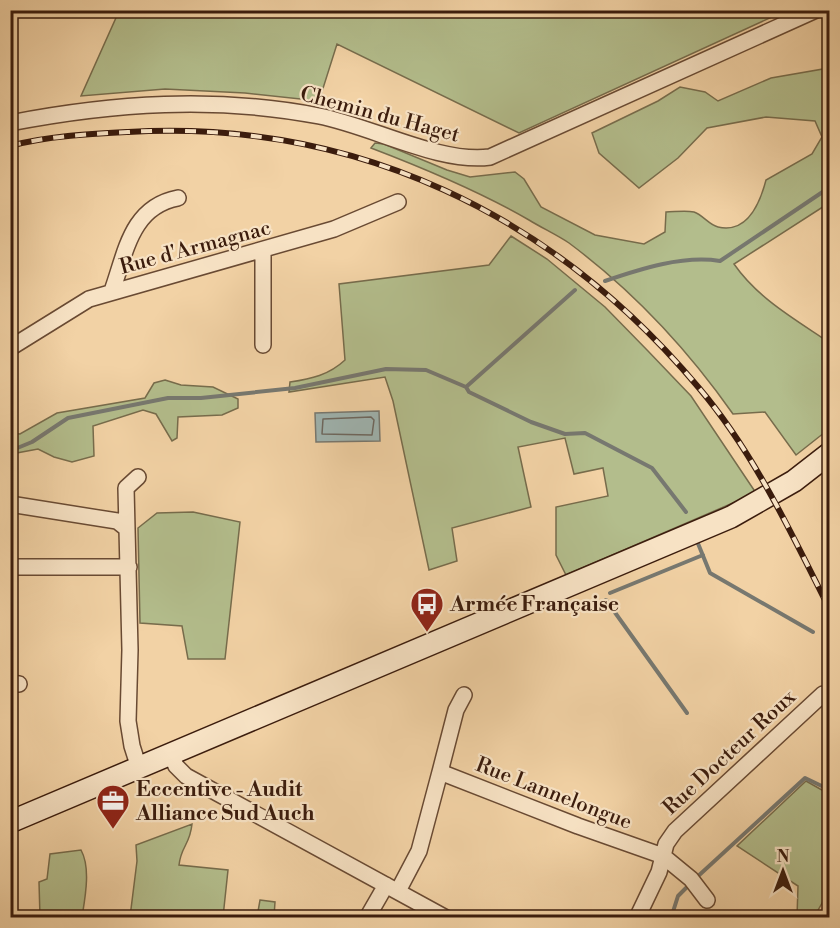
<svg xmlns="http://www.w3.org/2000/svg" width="840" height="928" font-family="'Libre Bodoni',serif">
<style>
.green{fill:#b3bd8c;stroke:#776c4c;stroke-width:1.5}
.water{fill:#9fb5b2;stroke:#777870;stroke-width:1.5}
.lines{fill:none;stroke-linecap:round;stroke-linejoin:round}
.shore{stroke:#6d6860;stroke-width:1.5}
.stream{stroke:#777870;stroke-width:4}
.minor-casing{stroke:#694a33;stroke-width:18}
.secondary-casing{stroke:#3b1c0d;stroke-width:24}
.minor{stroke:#f7e2c4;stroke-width:15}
.secondary{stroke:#f7e2c4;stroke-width:21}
.rail-casing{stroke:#3b1c0d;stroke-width:6}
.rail{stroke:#f7e2c4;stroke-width:4;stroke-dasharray:11;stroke-linecap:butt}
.labels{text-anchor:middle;stroke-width:4.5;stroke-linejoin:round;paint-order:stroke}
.street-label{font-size:21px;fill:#3b1c0d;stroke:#f7e2c4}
.poi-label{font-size:21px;font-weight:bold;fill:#3b1c0d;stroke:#f7e2c4;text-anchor:start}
</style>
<rect width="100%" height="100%" fill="#f2d2a5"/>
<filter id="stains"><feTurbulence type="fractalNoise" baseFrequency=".00333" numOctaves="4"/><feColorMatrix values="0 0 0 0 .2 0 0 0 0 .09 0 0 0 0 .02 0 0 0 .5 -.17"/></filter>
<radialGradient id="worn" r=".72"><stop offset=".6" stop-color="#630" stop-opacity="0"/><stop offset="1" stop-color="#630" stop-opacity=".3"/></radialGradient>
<path class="green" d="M119,11V10L785,11L519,133L337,44L319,101L245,93L165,89L81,96Z
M829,68V203L734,264C757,297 791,317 824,339H829V429L796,455L765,412L733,414C688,350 632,290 569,243C557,235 542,228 529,220C479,191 426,169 371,148L375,143L384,144L447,170L470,177L515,172L524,179L541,207L595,235L644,244L665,232L666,212C674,212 685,210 694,212C703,215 709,225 718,227C748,234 760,203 766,180L812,154L822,137L815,121L766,117L707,128L678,158L639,188L599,153L592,133L658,101L680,87L705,92L718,101L771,78Z
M511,236L547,259L605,307L648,351L691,396L756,493L566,575L556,555V507L608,496L603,468L574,474L565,438L518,447L531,507L452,528L457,561L429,570L393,401L385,377L289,392L290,382C311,379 329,375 345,360L339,284L489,265Z
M165,380L181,385L213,387L238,399V408L222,415L178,417L177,438L172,441L156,414L143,410L93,426L94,456L72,462L54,457L38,449L11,454V433L20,434L57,413L145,398L154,383Z
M193,512L240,522L225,659H188L182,626L140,623L138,528L157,513Z
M806,781L829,794V891L814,917H797L798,886L737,846Z
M192,824C190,845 181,846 179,865L228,870L223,917H130L137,861L136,845Z
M81,850C91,868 85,898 82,917H40L39,882L47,879L50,854Z
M260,900L275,902L274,917H257Z"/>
<path class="water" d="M379,411L380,441L316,442L315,413Z"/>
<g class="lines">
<path class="shore" d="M371,417L374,420L372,435L322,434L323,419Z"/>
<path class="stream" d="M605,281C640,269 683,255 720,261L830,187
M466,387L575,290
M10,451L32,442L68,418L168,398H201L295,388L386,369L426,370L466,387L469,392L531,422L565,434L585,433L652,468L686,512
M697,541L710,573L813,632
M610,593L703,555
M606,600L687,713
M696,878L805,778L830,790
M671,918L678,896L691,883"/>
<g class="minor-casing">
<path id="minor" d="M10,123C113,103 216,96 319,116C371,126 440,164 490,157L816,10
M263,250V345
M112,291C126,252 131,207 178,198
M10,348L89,299L334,229L398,202
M10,504L117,521L127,529L130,650L128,721L132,746L139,768
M127,529L126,488L138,477
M10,567H129
M10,683L19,684
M171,754L176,766L186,776L446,918
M440,772L456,710L464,695
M398,891L419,851L440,772L578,826L663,856L691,879L707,900
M367,918L386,885
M637,918L659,872L666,844L675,831L823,694L830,700"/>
</g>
<g class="secondary-casing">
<path id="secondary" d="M10,822L731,517L794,481L830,453"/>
</g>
<use href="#minor" class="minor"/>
<use href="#secondary" class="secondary"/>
<g class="rail-casing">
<path id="rail" d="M10,146C48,136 89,134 128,132C356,119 554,215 699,388C755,454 791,533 830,610"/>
</g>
<use href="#rail" class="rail"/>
</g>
<defs>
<g id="bus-pin" transform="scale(1.725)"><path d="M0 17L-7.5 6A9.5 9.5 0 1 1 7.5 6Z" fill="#8f2418" stroke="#f7e2c4"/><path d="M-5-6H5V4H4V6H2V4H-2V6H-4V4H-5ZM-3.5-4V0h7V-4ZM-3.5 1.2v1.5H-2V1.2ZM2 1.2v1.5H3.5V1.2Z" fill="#fff"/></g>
<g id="office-pin" transform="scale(1.725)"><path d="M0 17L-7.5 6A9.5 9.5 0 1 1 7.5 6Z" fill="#8f2418" stroke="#f7e2c4"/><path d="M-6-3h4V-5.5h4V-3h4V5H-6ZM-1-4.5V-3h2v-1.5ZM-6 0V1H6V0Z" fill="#fff"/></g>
</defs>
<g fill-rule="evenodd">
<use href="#bus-pin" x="427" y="604"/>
<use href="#office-pin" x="113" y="801"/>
</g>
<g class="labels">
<g class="street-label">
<text transform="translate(380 114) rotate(15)" y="7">Chemin du Haget</text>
<text transform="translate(195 247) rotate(-15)" y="7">Rue d'Armagnac</text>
<text transform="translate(729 752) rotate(-43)" y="7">Rue Docteur Roux</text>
<text transform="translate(554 793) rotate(21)" y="7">Rue Lannelongue</text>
</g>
<g class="poi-label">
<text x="450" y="611">Armée Française</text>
<text x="136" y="796">Eccentive - Audit<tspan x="136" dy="24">Alliance Sud Auch</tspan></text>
</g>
</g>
<rect width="840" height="928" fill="none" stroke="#f2d2a5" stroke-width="36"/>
<rect x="12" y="12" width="816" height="904" fill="none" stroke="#3b1c0d" stroke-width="3"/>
<rect x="18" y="18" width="804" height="892" fill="none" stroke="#3b1c0d" stroke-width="1.5"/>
<g transform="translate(783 871)" stroke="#f7e2c4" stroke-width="4.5" paint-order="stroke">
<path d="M0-4.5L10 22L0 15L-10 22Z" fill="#3b1c0d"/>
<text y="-9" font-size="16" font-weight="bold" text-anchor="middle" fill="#3b1c0d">N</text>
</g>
<rect width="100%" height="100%" filter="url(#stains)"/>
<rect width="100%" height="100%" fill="url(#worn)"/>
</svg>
